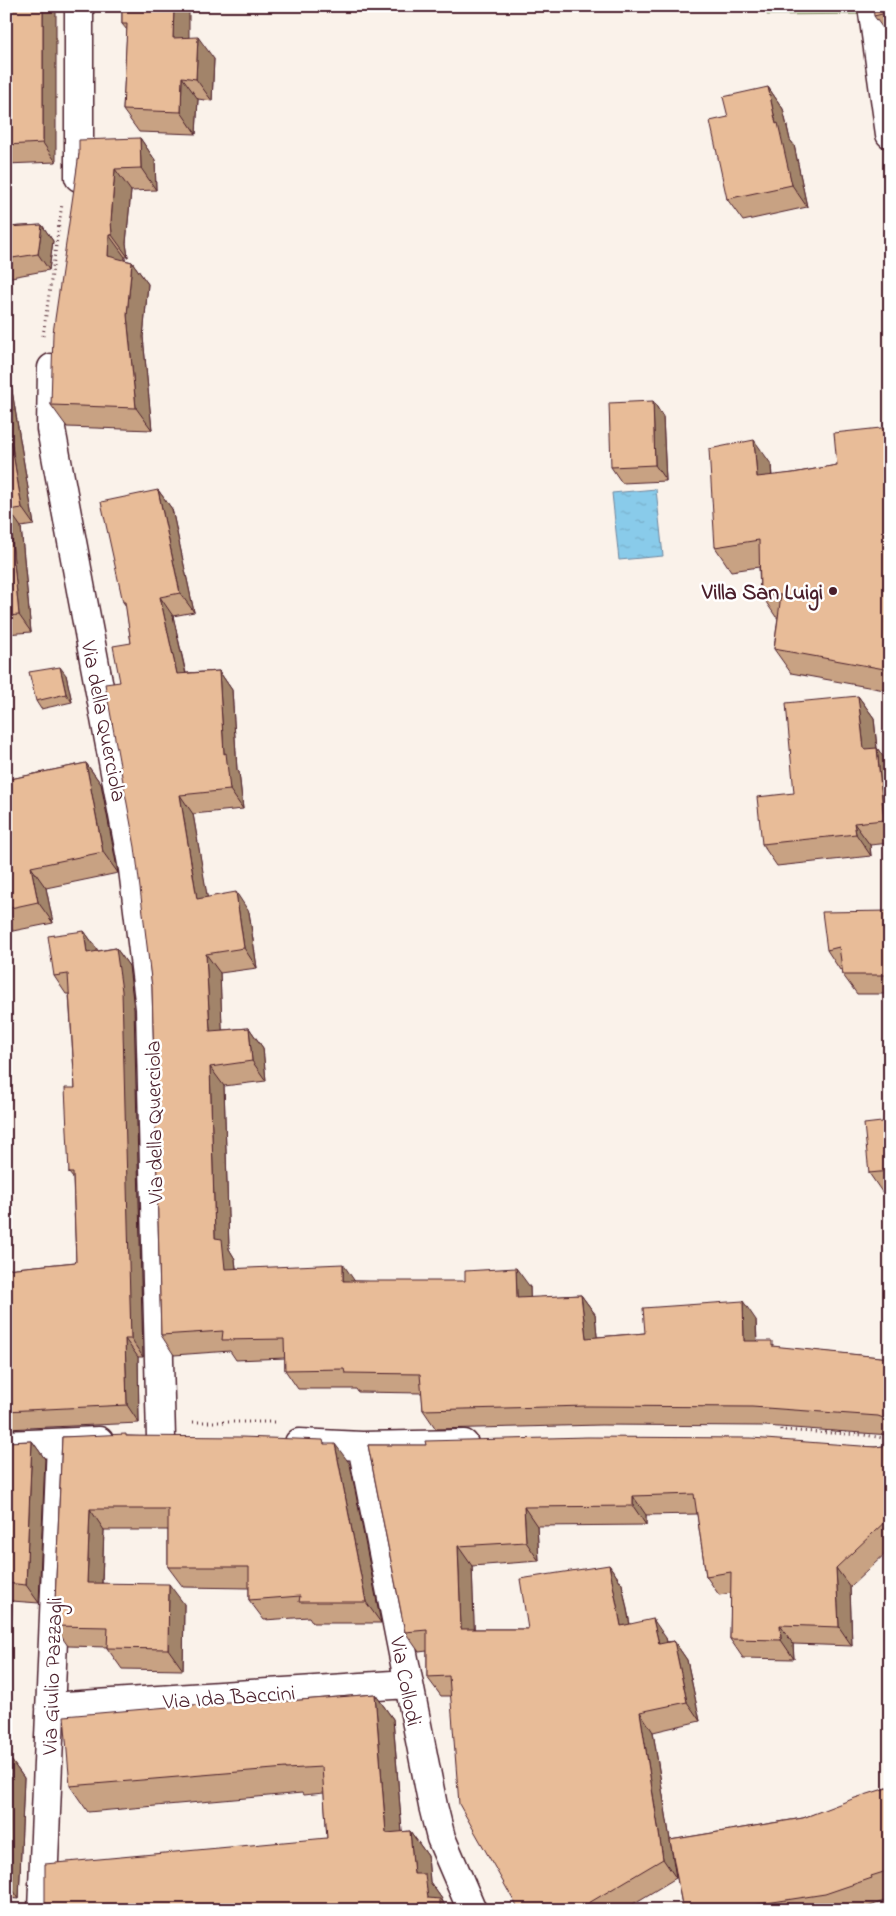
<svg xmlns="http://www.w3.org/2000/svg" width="896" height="1916" font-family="'Indie Flower',sans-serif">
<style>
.grass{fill:#bee5a0;stroke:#848266}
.water{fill:url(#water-ripples);stroke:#70869e}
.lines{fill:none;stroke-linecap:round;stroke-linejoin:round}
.minor-casing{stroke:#4a1f2b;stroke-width:31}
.path{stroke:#4a1f2b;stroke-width:3;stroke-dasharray:1 4;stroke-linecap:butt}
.minor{stroke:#fff;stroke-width:28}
.wall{fill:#c8a283;stroke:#4a1f2b}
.shaded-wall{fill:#a2846a;stroke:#4a1f2b}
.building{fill:#e8bc98;stroke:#4a1f2b}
.poi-dot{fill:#4a1f2b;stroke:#fff;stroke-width:2}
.labels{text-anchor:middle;stroke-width:5;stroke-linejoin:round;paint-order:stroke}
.poi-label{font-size:22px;font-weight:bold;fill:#4a1f2b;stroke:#fff;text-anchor:end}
.street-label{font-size:22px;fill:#4a1f2b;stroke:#fff}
</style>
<defs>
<pattern id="water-ripples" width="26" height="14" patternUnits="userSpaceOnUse" patternTransform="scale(1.25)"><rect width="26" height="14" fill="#89cbea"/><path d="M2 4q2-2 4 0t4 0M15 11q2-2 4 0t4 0" fill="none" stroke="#78aec9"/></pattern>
</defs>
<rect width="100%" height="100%" fill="#faf2ea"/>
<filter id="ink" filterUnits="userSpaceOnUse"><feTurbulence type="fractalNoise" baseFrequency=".02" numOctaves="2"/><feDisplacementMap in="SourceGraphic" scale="10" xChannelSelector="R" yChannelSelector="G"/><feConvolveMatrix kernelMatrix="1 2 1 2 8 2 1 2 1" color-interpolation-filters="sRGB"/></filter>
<g filter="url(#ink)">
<path class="grass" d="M767,6H868L873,14L767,15Z"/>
<path class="water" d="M656,489L663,556L619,560L612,493Z"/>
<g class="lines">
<g class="minor-casing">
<path id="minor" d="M79,6V177
M872,6L890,134
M52,368L51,429L133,869L150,1008L161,1438
M299,1443L362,1446L464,1444
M6,1445L99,1441
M362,1446L433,1806L441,1838L472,1910
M50,1707L408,1684
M42,1910L61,1443"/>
</g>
<path class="path" d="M43,336L62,204
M193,1422H274
M780,1424L781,1430L864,1435L890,1439"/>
<use href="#minor" class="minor"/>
</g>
<path class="wall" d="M6,6L56,162L6,164Z
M122,6L189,37L214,59L212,101L198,99L196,134L139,132L123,110L127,30L122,24Z
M890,6V38L874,16Z
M768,87L783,109L790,140L794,145L807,207L743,221L727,199L728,117Z
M140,138L155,160L156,190L131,191L126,243L128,257H125V260L132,262L148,284L143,337L152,430L67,427L51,405L79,154Z
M42,225L53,241L49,270L6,278V227Z
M6,354L34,525L21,527L31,632L6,634Z
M653,401L663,417L666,481L622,483L611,467Z
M890,427V691L791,673L774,649L778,617H776L760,593L759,567L731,571L715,547L771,464L772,476L793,473L837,465Z
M158,490L172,509L194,612L173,616L186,673L219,671L232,690L237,770L239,772L243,809L193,814L207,897L249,912L257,968L220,973L222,1030L249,1028L263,1048L266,1081L224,1086L229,1249L235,1259L236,1268L355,1281L530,1287V1298L581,1295L595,1314L597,1337L645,1333L756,1320L757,1341L776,1347L890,1358V1435L765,1426L601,1425L436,1429L423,1410L422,1393L358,1392L356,1389H298L285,1370V1358L236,1360L230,1351L174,1355L161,1335L152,987L120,682L131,643L126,606L123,602Z
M66,675L72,702L41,709L36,701Z
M858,696L874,718L877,748L890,766V843L870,845L871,856L777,866L762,844Z
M86,763L101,784L118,873L46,888L53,923L13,931L6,921V780Z
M890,911V994H857L843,975L842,969L840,970L827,950Z
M84,931L97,949V951L116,948L129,966L134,1009L143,1357H138L139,1423L6,1429V1269L76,1262L73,1178L69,1173L75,1088L69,994H66L54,976Z
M890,1121V1191L882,1192L869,1173Z
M127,1436L325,1444L350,1464L381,1623H313L309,1617L264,1620L249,1600V1588L183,1587L168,1567V1530H104L102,1583L184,1604L183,1670L122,1669L107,1648V1647L68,1646L54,1626L62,1437Z
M890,1440V1549L850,1587L852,1646L793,1644L794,1659L743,1658L730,1639L731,1593L719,1595L706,1576L697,1514L646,1515V1525L537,1526L539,1561L472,1566L474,1629H528L609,1565L622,1584L630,1624L666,1638L667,1642L674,1641L687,1660L700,1721L653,1732L670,1840L803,1818L890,1787V1896L886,1898L887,1900L859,1910H683L673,1857L676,1878L623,1910H519L451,1696H441L427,1677V1651L419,1652L405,1632L368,1445L875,1447L883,1446L889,1441Z
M32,1441L45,1459L39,1603L12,1601L8,1760H11L24,1778L19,1899L6,1898V1442Z
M375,1694L393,1719L402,1832L410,1831L428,1856L430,1882L442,1899L443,1902L327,1838L324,1793L303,1795L302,1793L88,1812L70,1786L262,1699L265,1703Z"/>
<path class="shaded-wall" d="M43,6H56V162L43,143Z
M174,6H189V60L173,38Z
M198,37L214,59L212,101L196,79Z
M182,77L198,99L196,134L181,112Z
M768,87L783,109L790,140L794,145L807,207L792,185L776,124Z
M140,138L155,160L156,190L141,168Z
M115,169L131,191L126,243L128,257L112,235L111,221Z
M42,225L53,241L49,270L38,254Z
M109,235L125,257L123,278L108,256Z
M132,262L148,284L143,337L152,430L136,408L127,315Z
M6,354L34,525L22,508L6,410Z
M653,401L663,417L666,481L655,465Z
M754,440L771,464L773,501L757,477Z
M158,490L172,509L194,612L180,593Z
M9,510L21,527L31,632L19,615Z
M160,597L173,616L190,693L177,674Z
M890,607V627L886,623Z
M60,667L66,675L72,702L66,694Z
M219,671L232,690L237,770L239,772L243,809L230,790L224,754Z
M858,696L874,718L879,771L864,749Z
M877,748L890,766V828L884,820Z
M86,763L101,784L118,873L103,852Z
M180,795L193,814L211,918L197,899Z
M854,823L870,845L871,856L856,834Z
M31,867L46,888L53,923L38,902Z
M236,892L249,912L257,968L244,948Z
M84,931L97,949L100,971L87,953Z
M116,948L129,966L134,1009L143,1357L131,1339Z
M206,954L220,973L223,1051L210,1031Z
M249,1028L263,1048L266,1081L252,1061Z
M210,1067L224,1086L229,1249L235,1259L238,1288L225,1269L215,1238Z
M343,1264L356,1283L343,1281Z
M516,1268L530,1287L531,1317L517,1298Z
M581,1295L595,1314L599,1357L586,1338Z
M743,1301L756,1320L757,1360L744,1341Z
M125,1339L138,1357L139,1423L127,1405Z
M32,1441L45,1459L39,1603L26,1585Z
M335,1444L350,1464L381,1623L366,1602Z
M633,1496L646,1515V1525L633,1506Z
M524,1507L537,1526L539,1561L526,1542Z
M90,1509L104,1530L101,1604L87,1583Z
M458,1546L472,1566L475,1648L461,1629Z
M609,1565L622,1584L634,1646L621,1626Z
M836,1568L850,1587L852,1646L839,1627Z
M169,1584L184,1604L183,1670L168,1649Z
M6,1593L12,1601L8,1777L6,1775Z
M653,1619L666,1638L672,1663L659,1644Z
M780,1625L793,1644L794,1659L781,1640Z
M674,1641L687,1660L700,1721L687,1702Z
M375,1694L393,1719L404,1858L386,1833Z
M640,1712L653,1732L676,1878L663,1859Z
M11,1760L24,1778L19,1899L7,1881Z
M410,1831L428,1856L430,1882L442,1899L443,1902L448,1910H436L428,1898L414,1874Z"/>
<path class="building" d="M6,6H43V143L6,145Z
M122,6H174L173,38L198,37L196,79L182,77L181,112L123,110L127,24H122Z
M873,6H890V12L874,16Z
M768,87L776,124L778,123L792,185L727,199L710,121L728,117L723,97Z
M140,138L141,168L115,169L111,221L112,235H109L108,256L132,262L127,315L136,408L51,405L53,333L79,154V140Z
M42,225L38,254L6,259V227Z
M653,401L655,465L611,467L609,403Z
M6,410L22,508L9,510L19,615L6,616Z
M890,427V607L886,623L890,622V670L774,649L781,595L760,593L759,540L715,547L709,449L754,440L757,477L793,473L837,465L834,433Z
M158,490L180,593L160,597L177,674L219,671L224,754L226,753L230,790L180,795L197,899L236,892L244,948L206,954L210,1031L249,1028L252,1061L210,1067L215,1238L222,1239L225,1269L343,1264V1281H465V1271L516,1268L517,1298L581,1295L586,1338L645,1333L643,1308L743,1301L744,1341H772V1346L890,1358V1424L886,1419L878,1416L752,1407L587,1406L423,1410L420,1374L345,1373L344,1369L285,1370L284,1339L222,1340L223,1331L161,1335L152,987L135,847L105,684L120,682L113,646L131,643L125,602H123L101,502Z
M60,667L66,694L36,701L29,672Z
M858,696L864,749L877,748L884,820L854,823L856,834L762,844L757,797L794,793L786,703Z
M86,763L103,852L31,867L38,902L6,909V780Z
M890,911V975H843L839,947L827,950L822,912Z
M84,931L87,953L116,948L122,991L131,1339H125L127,1405L6,1411V1269L76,1262L73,1173H69L65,1088H75L68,974L54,976L48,936Z
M890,1121V1171L869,1173L864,1124Z
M126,1434V1436L241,1437L323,1440L324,1444H335L366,1602H299L300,1596L249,1600V1567H168V1509H90L87,1583L169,1584L168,1649L107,1648L108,1627L54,1626L62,1437Z
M588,1437L751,1438L875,1447L883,1446L889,1441L890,1440V1517L836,1568L839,1627L780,1625L781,1640L730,1639L731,1572L706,1576L694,1494L633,1496V1506L524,1507L526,1542L458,1546L461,1629H528L520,1579L609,1565L621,1626L653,1619L659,1644L674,1641L687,1702L640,1712L663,1859L577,1910H519L459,1804L449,1676L427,1677V1630L405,1632L368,1445H426L425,1441Z
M32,1441L26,1585L6,1583V1442Z
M375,1694L386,1833L410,1831L414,1874H425L428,1898L440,1899V1910H45V1864L327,1838L322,1767L286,1769V1768L70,1786L64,1716L262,1699L263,1703Z
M6,1760H11L7,1881H6Z
M890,1787V1870L871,1876L872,1878L825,1894L721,1910H683L670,1840L803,1818L855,1798Z"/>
</g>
<circle class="poi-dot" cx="833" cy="591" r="5"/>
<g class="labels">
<g class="poi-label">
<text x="823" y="599">Villa San Luigi</text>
</g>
<g class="street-label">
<text transform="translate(105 721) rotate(79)" y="8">Via della Querciola</text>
<text transform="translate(153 1122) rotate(-91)" y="8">Via della Querciola</text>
<text transform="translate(51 1676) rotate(-88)" y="8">Via Giulio Pazzagli</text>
<text transform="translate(407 1681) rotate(79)" y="8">Via Collodi</text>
<text transform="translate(229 1696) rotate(-4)" y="8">Via Ida Baccini</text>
</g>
</g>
<rect width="896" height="1916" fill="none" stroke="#fff" stroke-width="25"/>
<rect x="12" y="12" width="871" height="1891" fill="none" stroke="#4a1f2b" stroke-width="2" filter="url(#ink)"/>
</svg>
